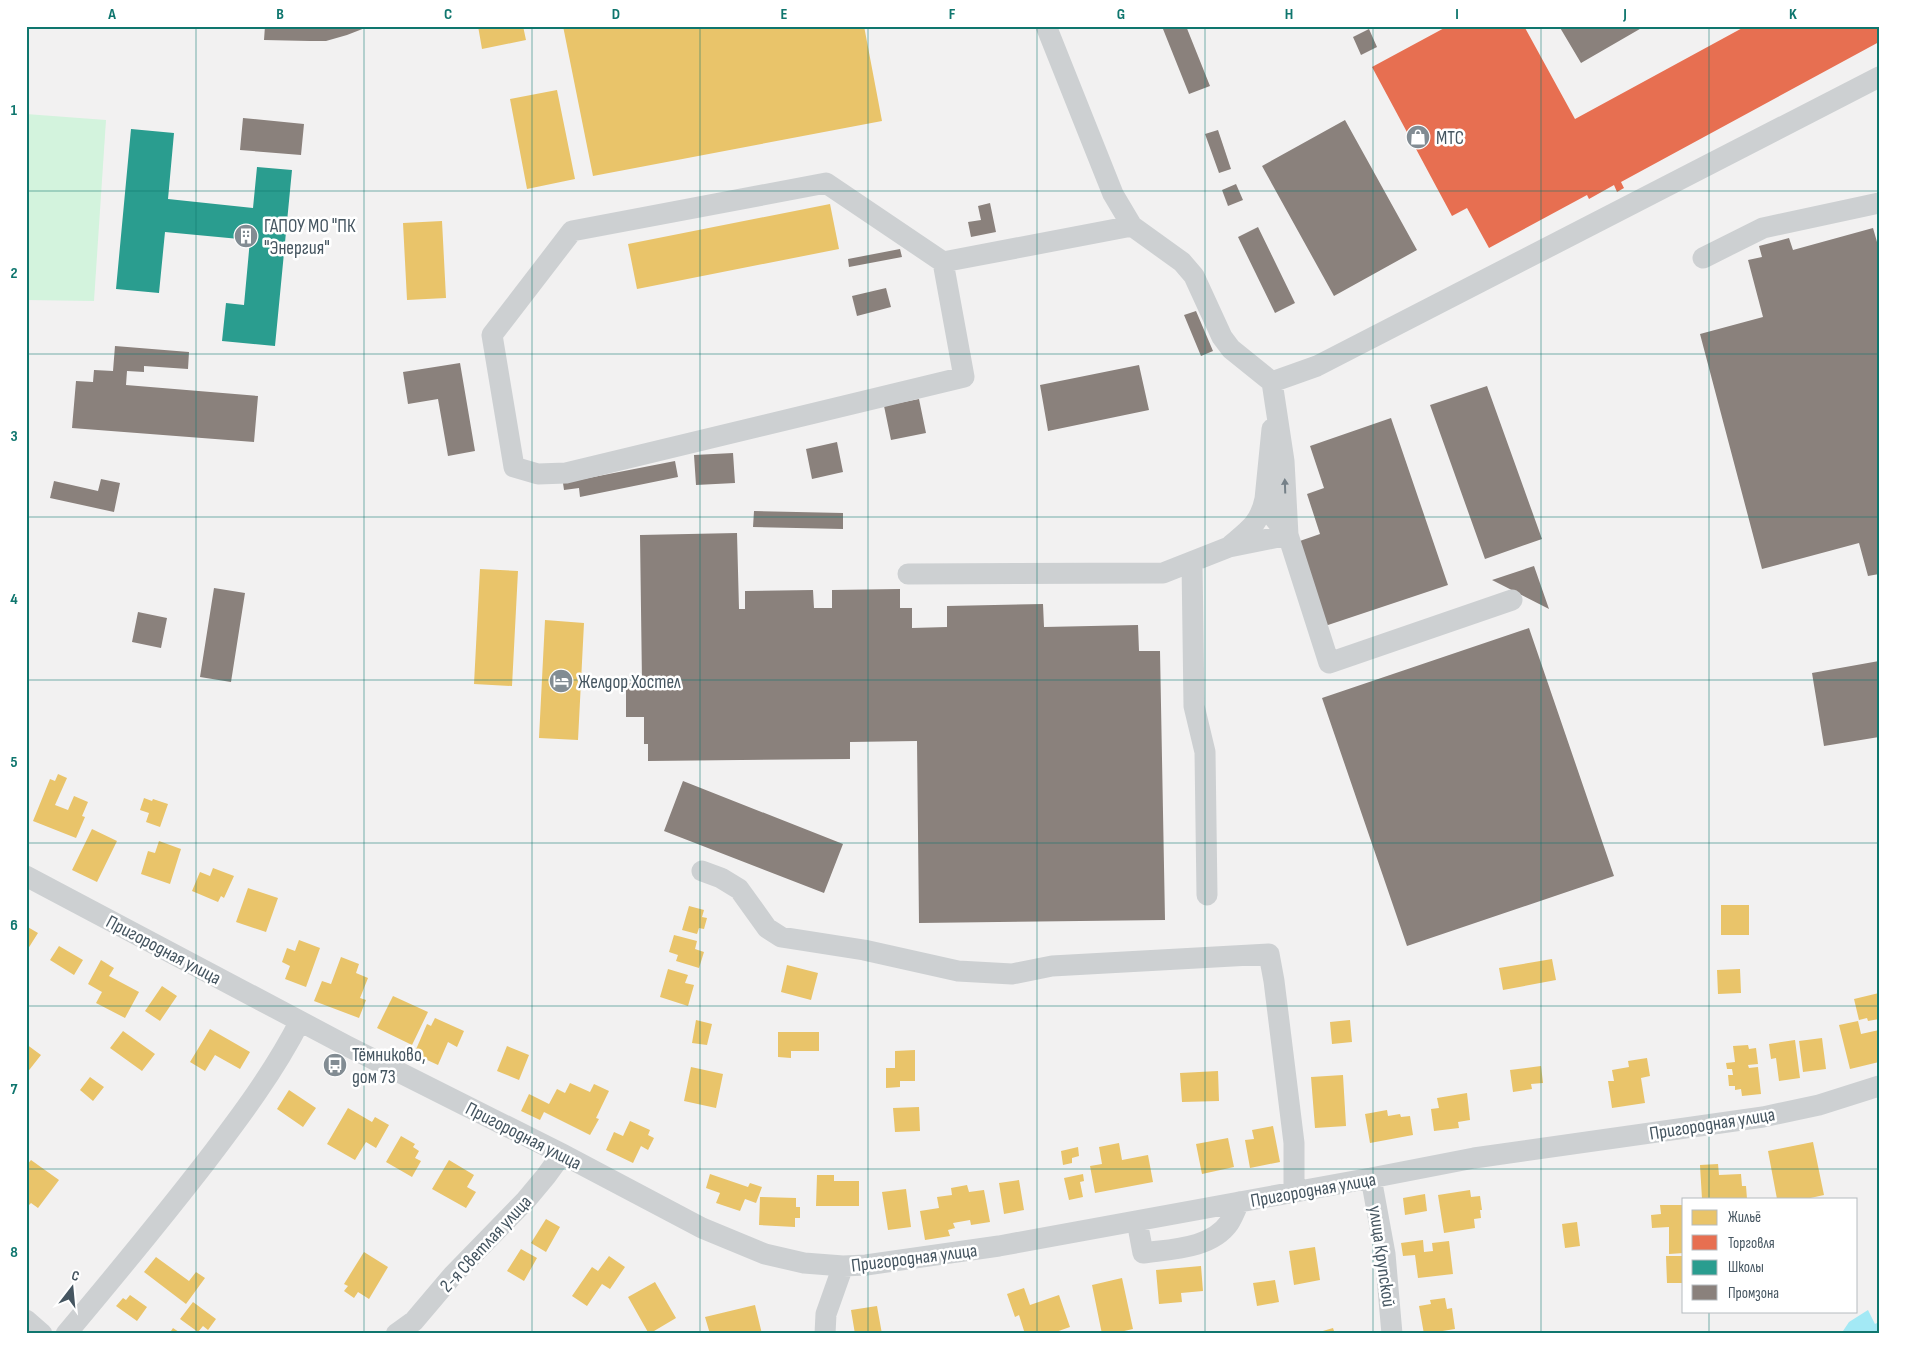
<svg xmlns="http://www.w3.org/2000/svg" width="1905" height="1360" font-family="'Sofia Sans Condensed',sans-serif">
<style>
.green{fill:#d3f3dd}
.water{fill:#a3e9f5}
.homes{fill:#e9c46a}
.shops{fill:#e76f51}
.schools{fill:#2a9d8f}
.industry{fill:#8a817c}
.lines{fill:none;stroke-linecap:round;stroke-linejoin:round}
.minor{stroke:#cdd0d2;stroke-width:21}
.oneway{fill:#758088}
.grid{fill:none;stroke:#0f766e;stroke-width:1;stroke-opacity:0.55}
.labels{text-anchor:middle;stroke-width:5;stroke-linejoin:round;paint-order:stroke}
.poi-label{font-size:19px;fill:#455560;stroke:#fff;text-anchor:start}
.street-label{font-size:19px;fill:#455560;stroke:#fff}
.neatline{fill:none;stroke:#0f766e;stroke-width:2}
.grid-label{font-size:16px;text-anchor:middle;font-weight:bold;fill:#0f766e}
</style>
<rect width="100%" height="100%" fill="#f2f1f1"/>
<path class="green" d="M26,114L106,120L94,301L26,300Z"/>
<path class="water" d="M1868,1310L1875,1324L1879,1322V1334H1841L1849,1322Z"/>
<path class="homes" d="M478,26H523L526,40L482,49Z
M563,26H864L882,121L593,176Z
M557,90L575,179L527,189L510,99Z
M830,204L839,249L637,289L628,244Z
M442,221L446,298L407,300L403,223Z
M480,569L518,571L512,686L474,684Z
M545,620L584,623L578,740L539,738Z
M58,774L67,778L55,805L68,810L74,796L88,802L82,816L85,817L76,838L33,821L50,779L55,781Z
M144,798L152,801L153,799L168,804L160,827L146,822L149,813L140,810Z
M92,829L117,841L97,882L72,870Z
M159,841L181,849L170,884L141,874L148,851L155,853Z
M213,868L234,876L224,898L221,896L218,902L192,891L200,872L210,876Z
M248,888L278,898L266,932L236,922Z
M1721,905H1749V935H1721Z
M689,906L704,910L702,917L707,918L704,929L699,928L697,934L682,930Z
M26,926L38,933L26,952Z
M674,935L697,941L695,949L704,952L699,968L676,961L678,955L669,952Z
M299,940L320,948L306,987L285,979L290,966L282,962L287,948L295,951Z
M59,946L83,960L74,975L50,960Z
M341,957L359,964L356,973L368,978L360,998L366,1000L359,1018L314,1001L322,981L331,984Z
M1552,959L1556,980L1503,990L1499,968Z
M101,960L114,968L109,976L139,992L125,1018L96,1003L102,992L88,984Z
M787,965L818,973L811,1000L781,992Z
M668,969L688,975L685,983L694,985L688,1006L660,997Z
M1740,969L1741,993L1718,994L1717,970Z
M162,986L177,996L160,1021L145,1011Z
M1879,993V1019L1868,1021L1867,1018L1859,1020L1854,999Z
M393,996L428,1012L412,1045L377,1028Z
M435,1018L464,1031L457,1047L448,1042L438,1065L414,1054L427,1024L431,1026Z
M696,1020L712,1024L707,1045L692,1043Z
M1350,1020L1352,1042L1332,1044L1330,1022Z
M1858,1021L1861,1034L1879,1030V1062L1850,1069L1839,1025Z
M210,1029L250,1052L240,1069L215,1055L205,1071L190,1062Z
M123,1031L155,1054L142,1071L110,1048Z
M778,1032H819V1051H791V1058L778,1057Z
M1822,1038L1826,1069L1803,1072L1799,1041Z
M1795,1040L1800,1078L1779,1081L1776,1058L1771,1059L1769,1044Z
M26,1044L41,1055L26,1074Z
M1748,1045L1749,1049L1756,1048L1758,1064L1748,1065L1749,1068L1758,1067L1761,1094L1742,1096L1741,1089L1735,1090V1086H1729L1728,1075H1733L1732,1069H1727L1726,1063L1735,1062L1733,1046Z
M507,1046L529,1055L519,1080L497,1071Z
M915,1050V1081H900V1087L886,1088V1068H895V1051Z
M1647,1058L1650,1076L1641,1078L1645,1103L1612,1108L1608,1081H1614L1612,1070L1629,1067L1628,1061Z
M1541,1066L1543,1083L1531,1084L1532,1089L1513,1092L1510,1070Z
M691,1067L723,1074L716,1108L684,1101Z
M1218,1071L1219,1101L1182,1102L1180,1073Z
M1343,1075L1346,1126L1315,1128L1311,1077Z
M90,1077L104,1087L93,1101L80,1090Z
M570,1083L590,1092L594,1084L609,1091L596,1118L599,1119L590,1135L544,1112L540,1120L521,1111L529,1094L549,1104L557,1089L565,1093Z
M289,1090L316,1108L303,1127L277,1109Z
M1467,1093L1470,1120L1458,1122L1459,1128L1434,1131L1431,1109L1439,1108L1437,1098Z
M919,1107L920,1131L895,1132L893,1108Z
M348,1108L372,1122L375,1117L389,1125L376,1148L366,1142L355,1160L327,1144Z
M1387,1110L1388,1116L1400,1114L1401,1117L1410,1116L1413,1135L1370,1143L1365,1114Z
M630,1121L650,1130L648,1135L654,1138L648,1150L641,1146L633,1163L606,1150L614,1132L623,1136Z
M1273,1126L1280,1162L1250,1168L1245,1140L1254,1139L1252,1130Z
M401,1136L415,1144L413,1147L419,1151L415,1158L421,1161L412,1177L386,1162Z
M1228,1138L1234,1167L1202,1174L1196,1144Z
M1813,1142L1824,1195L1806,1199H1777L1768,1151Z
M1119,1143L1122,1160L1148,1155L1153,1182L1095,1193L1090,1166L1102,1164L1099,1147Z
M1078,1147L1079,1156L1072,1158V1163L1063,1165L1061,1151Z
M31,1160L59,1180L38,1208L31,1203L26,1208V1166Z
M449,1160L474,1175L467,1187L476,1192L466,1208L432,1189Z
M1718,1164L1719,1175L1741,1174L1742,1186H1746L1747,1199H1702L1700,1165Z
M710,1174L748,1187L750,1183L762,1187L756,1203L745,1199L740,1211L716,1203L720,1193L706,1188Z
M1083,1174L1084,1181L1080,1182L1083,1197L1069,1200L1064,1178Z
M817,1175H834V1181H859V1206H816Z
M1019,1180L1024,1210L1004,1214L999,1183Z
M967,1185L969,1192L984,1190L990,1222L971,1225L970,1220L953,1223L955,1228L948,1230L950,1236L925,1240L920,1211L939,1208L937,1197L952,1195L951,1188Z
M906,1189L911,1227L888,1230L882,1192Z
M1470,1190L1471,1197L1480,1196L1482,1210H1480L1481,1218L1474,1219L1475,1228L1444,1233L1438,1195Z
M1425,1194L1427,1211L1405,1215L1403,1198Z
M760,1197L796,1198V1207H800V1218H795V1227L759,1225Z
M1660,1205H1684V1253L1669,1254V1227L1652,1228L1651,1215L1661,1214Z
M546,1219L560,1227L546,1252L531,1243Z
M1577,1222L1580,1246L1565,1248L1562,1224Z
M1423,1240L1424,1252L1433,1251L1432,1243L1449,1241L1453,1274L1418,1278L1415,1255L1403,1256L1401,1243Z
M1315,1247L1320,1280L1294,1285L1289,1251Z
M521,1249L537,1258L524,1281L507,1271Z
M364,1252L388,1267L369,1299L358,1292L354,1298L344,1291L348,1286L344,1284Z
M609,1256L625,1267L610,1289L602,1284L587,1306L572,1296L592,1267L598,1271Z
M1666,1256H1684V1283H1667Z
M156,1257L189,1281L196,1272L205,1278L186,1304L144,1272Z
M1201,1266L1203,1291L1181,1293L1182,1302L1159,1304L1156,1270Z
M1122,1278L1133,1329L1111,1334H1102L1092,1285Z
M1275,1280L1279,1302L1257,1306L1253,1283Z
M655,1282L676,1318L649,1334L628,1297Z
M1024,1288L1030,1305L1059,1295L1070,1327L1050,1334H1025L1019,1315L1015,1317L1007,1294Z
M130,1295L147,1307L137,1321L116,1306L123,1298L126,1300Z
M1445,1298L1447,1309L1452,1308L1455,1329L1424,1334L1419,1306L1431,1304L1430,1300Z
M193,1302L216,1319L208,1330L203,1326L198,1332L180,1319Z
M755,1305L762,1334H710L705,1317Z
M877,1306L882,1334H855L851,1310Z
M173,1328L182,1334H169Z
M1333,1328L1335,1334H1316V1333Z"/>
<path class="shops" d="M1448,26H1524L1575,119L1746,26H1879V42L1621,182L1624,188L1617,192L1614,185L1589,199L1587,195L1489,248L1467,208L1452,216L1372,67Z"/>
<path class="schools" d="M131,129L174,133L168,199L253,208L257,167L292,170L275,346L222,341L226,303L244,305L250,240L165,232L159,293L116,289Z"/>
<path class="industry" d="M265,26H365V28L347,35L326,41H310L264,40Z
M1169,26H1186L1210,86L1189,94L1163,29Z
M1559,26H1645L1581,63Z
M1369,29L1377,47L1361,55L1353,37Z
M243,118L304,124L301,155L240,150Z
M1345,120L1417,250L1334,296L1262,166Z
M1218,130L1231,169L1219,173L1205,134Z
M1236,184L1243,200L1228,206L1222,190Z
M990,203L996,232L971,237L968,222L981,220L978,206Z
M1258,227L1295,303L1275,313L1238,237Z
M1873,228L1879,249V574L1868,576L1859,543L1762,569L1700,334L1763,317L1748,260L1762,257L1759,246L1789,238L1793,250Z
M900,249L902,257L849,267L848,259Z
M886,288L891,307L857,316L852,296Z
M1196,311L1213,351L1201,356L1184,315Z
M115,346L189,352L188,369L144,366V372L127,371L126,385L258,396L254,442L72,428L76,381L93,382L94,370L113,371Z
M460,363L475,451L448,456L438,399L408,404L403,372Z
M1139,365L1149,410L1048,431L1040,385Z
M1487,386L1542,539L1485,559L1430,405Z
M919,399L926,433L891,440L884,406Z
M1391,418L1448,585L1322,627L1294,543L1320,534L1307,494L1324,488L1310,446Z
M837,442L843,472L812,479L806,449Z
M733,453L735,483L696,485L694,455Z
M675,461L678,477L580,497L579,488L564,490L563,483Z
M101,479L120,483L114,512L50,498L54,481L98,491Z
M754,511L843,513V529L753,527Z
M737,533L739,609H745V591L813,590L814,608H832V590L900,589V608H912V628L947,627V606L1043,604L1044,627L1138,625L1139,651H1160L1165,920L919,923L917,741L850,742V759L648,761V744H644V717H626V683H642L640,535Z
M1534,566L1549,609L1492,580Z
M214,588L245,593L231,682L200,677Z
M138,612L167,618L161,648L132,642Z
M1529,628L1614,876L1407,946L1322,698Z
M1879,661V737L1824,746L1812,673Z
M683,781L843,844L824,893L664,831Z"/>
<g class="lines">
<path class="minor" d="M1046,26L1113,194L1132,226L1182,262L1194,276L1222,337L1231,349L1272,382L1284,461L1288,535L1329,663L1512,600
M1703,258L1763,228L1879,203
M943,262L964,377L566,473L538,474L514,467L492,335L572,231L826,183L943,262L1132,226
M1272,382L1317,366L1879,77
M1272,429L1265,499L1267,509L1288,535
M1231,545C1249,530 1260,523 1265,499
M1192,562L1194,706L1205,752L1207,895
M908,574L1163,573L1229,547L1288,535
M702,871L721,878L739,889L767,928L781,937L864,950L958,971L1012,974L1052,966L1269,954L1274,981L1294,1143V1192
M26,876L347,1046L562,1154L702,1228L765,1254L804,1263L843,1266L866,1265L999,1246L1371,1178L1474,1158L1763,1117L1819,1105L1879,1086
M1371,1178L1385,1254L1392,1334
M1137,1221L1143,1253C1170,1249 1211,1249 1229,1223C1233,1217 1236,1209 1239,1202
M26,1320L42,1334
M66,1334C113,1278 160,1221 205,1163C240,1117 274,1072 300,1021
M396,1334L414,1321L453,1275L526,1200L546,1176L562,1154
M825,1334L826,1314L843,1266"/>
</g>
<defs><path id="oneway-solid" d="M-6-.8H1V-3.2L6.5 0L1 3.2V.8H-6Z" transform="scale(1.25)"/></defs>
<use class="oneway" href="#oneway-solid" transform="translate(1285 486) rotate(-92)"/>
<path class="grid" d="M196,26V1334M364,26V1334M532,26V1334M700,26V1334M868,26V1334M1037,26V1334M1205,26V1334M1373,26V1334M1541,26V1334M1709,26V1199M26,191H1879M26,354H1879M26,517H1879M26,680H1879M26,843H1879M26,1006H1879M26,1169H1879M1709,1311V1334"/>
<defs>
<g id="shop-disc" transform="scale(1.25)"><circle r="9.5" fill="#828c93" stroke="#fff"/><path d="M-5-2.5h2.3a2.7 3.5 0 0 1 5.4 0H5L5.5 6h-11ZM-1.5-2.5h3a1.5 2.3 0 0 0-3 0Z" fill="#fff"/></g>
<g id="building-disc" transform="scale(1.25)"><circle r="9.5" fill="#828c93" stroke="#fff"/><path d="M-4-6H4V6H1V3H-1V6H-4ZM-2.5-4.3h1.7v1.8h-1.7ZM.8-4.3h1.7v1.8H.8ZM-2.5-1h1.7V.8h-1.7ZM.8-1h1.7V.8H.8Z" fill="#fff"/></g>
<g id="hotel-disc" transform="scale(1.25)"><circle r="9.5" fill="#828c93" stroke="#fff"/><path d="M-6-4.5h1.5V1H6V5H4.5V3h-9V5H-6ZM-4 0a1.8 1.8 0 1 1 3.6 0ZM.5 0V-2.5h3Q6-2.5 6 0Z" fill="#fff"/></g>
<g id="bus-disc" transform="scale(1.25)"><circle r="9.5" fill="#828c93" stroke="#fff"/><path d="M-5-6H5V4H4V6H2V4H-2V6H-4V4H-5ZM-3.5-4V0h7V-4ZM-3.5 1.2v1.5H-2V1.2ZM2 1.2v1.5H3.5V1.2Z" fill="#fff"/></g>
</defs>
<g fill-rule="evenodd">
<use href="#shop-disc" x="1418" y="137"/>
<use href="#building-disc" x="246" y="236"/>
<use href="#hotel-disc" x="561" y="681"/>
<use href="#bus-disc" x="335" y="1065"/>
</g>
<g class="labels">
<g class="poi-label">
<text x="1436" y="144">МТС</text>
<text x="264" y="232">ГАПОУ МО "ПК<tspan x="264" dy="22">"Энергия"</tspan></text>
<text x="578" y="688">Желдор Хостел</text>
<text x="352" y="1061">Тёмниково,<tspan x="352" dy="22">дом 73</tspan></text>
</g>
<g class="street-label">
<text transform="translate(164 949) rotate(28)" y="7">Пригородная улица</text>
<text transform="translate(1712 1123) rotate(-9)" y="7">Пригородная улица</text>
<text transform="translate(524 1135) rotate(27)" y="7">Пригородная улица</text>
<text transform="translate(1313 1189) rotate(-10)" y="7">Пригородная улица</text>
<text transform="translate(485 1243) rotate(-47)" y="7">2-я Светлая улица</text>
<text transform="translate(1383 1256) rotate(82)" y="7">улица Крупской</text>
<text transform="translate(914 1257) rotate(-7)" y="7">Пригородная улица</text>
</g>
</g>
<rect width="1905" height="1360" fill="none" stroke="#ffffff" stroke-width="55"/>
<rect x="1682" y="1198" width="175" height="115" fill="#ffffff" stroke="#b5bbbf"/>
<rect x="1692" y="1210" width="25" height="15" fill="#e9c46a" stroke="#b5bbbf"/>
<text x="1728" y="1222" font-size="15" fill="#455560">Жильё</text>
<rect x="1692" y="1235" width="25" height="15" fill="#e76f51" stroke="#b5bbbf"/>
<text x="1728" y="1248" font-size="15" fill="#455560">Торговля</text>
<rect x="1692" y="1260" width="25" height="15" fill="#2a9d8f" stroke="#b5bbbf"/>
<text x="1728" y="1272" font-size="15" fill="#455560">Школы</text>
<rect x="1692" y="1285" width="25" height="15" fill="#8a817c" stroke="#b5bbbf"/>
<text x="1728" y="1298" font-size="15" fill="#455560">Промзона</text>
<g transform="translate(72 1288) rotate(16)" stroke="#ffffff" stroke-width="4" paint-order="stroke">
<path d="M0-4L9 19L0 12L-9 19Z" fill="#455560"/>
<text y="-8" font-size="14" font-weight="bold" text-anchor="middle" fill="#455560">С</text>
</g>
<rect x="28" y="28" width="1850" height="1304" class="neatline"/>
<g class="grid-label">
<text x="112" y="19">A</text>
<text x="280" y="19">B</text>
<text x="448" y="19">C</text>
<text x="616" y="19">D</text>
<text x="784" y="19">E</text>
<text x="952" y="19">F</text>
<text x="1121" y="19">G</text>
<text x="1289" y="19">H</text>
<text x="1457" y="19">I</text>
<text x="1625" y="19">J</text>
<text x="1793" y="19">K</text>
<text x="14" y="115">1</text>
<text x="14" y="278">2</text>
<text x="14" y="441">3</text>
<text x="14" y="604">4</text>
<text x="14" y="767">5</text>
<text x="14" y="930">6</text>
<text x="14" y="1094">7</text>
<text x="14" y="1257">8</text>
</g>
</svg>
